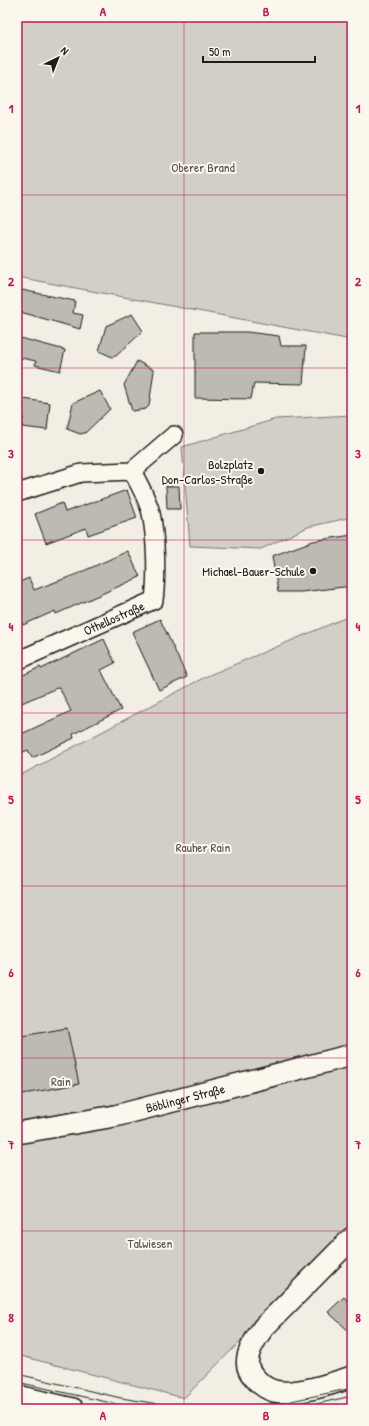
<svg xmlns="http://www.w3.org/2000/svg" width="369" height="1426" font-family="'Patrick Hand',sans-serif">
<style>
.green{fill:#d2cfc6;stroke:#777671}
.building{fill:#bdbab1;stroke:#1c1c1c}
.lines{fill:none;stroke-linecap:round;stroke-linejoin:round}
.minor-casing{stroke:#1c1c1c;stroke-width:20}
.major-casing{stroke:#1c1c1c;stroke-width:24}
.minor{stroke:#fbf7ec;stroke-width:17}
.major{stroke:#fbf7ec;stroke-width:21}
.tram{stroke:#1c1c1c;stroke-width:1}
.grid{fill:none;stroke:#c2185b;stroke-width:1;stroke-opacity:0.55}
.poi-dot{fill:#1c1c1c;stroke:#fbf7ec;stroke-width:1.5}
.labels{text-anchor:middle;stroke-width:4;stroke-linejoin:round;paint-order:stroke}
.park-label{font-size:13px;fill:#53524f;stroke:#fbf7ec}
.poi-label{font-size:13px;fill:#1c1c1c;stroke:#fbf7ec;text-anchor:end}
.street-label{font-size:13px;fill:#1c1c1c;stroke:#fbf7ec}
.neatline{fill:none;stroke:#c2185b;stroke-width:1.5}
.grid-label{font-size:13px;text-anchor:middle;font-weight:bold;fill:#c2185b}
</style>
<rect width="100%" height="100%" fill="#f2eee4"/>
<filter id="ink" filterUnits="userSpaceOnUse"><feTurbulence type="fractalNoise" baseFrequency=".025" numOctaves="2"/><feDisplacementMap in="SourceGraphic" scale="8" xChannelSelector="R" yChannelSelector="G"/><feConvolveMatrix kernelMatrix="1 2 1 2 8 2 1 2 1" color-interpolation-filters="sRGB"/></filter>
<g filter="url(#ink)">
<path class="green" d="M17,17H352V340L17,277Z
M352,415V517L308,527L261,549L190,546L182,447L276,419Z
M352,615V1224L338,1243L184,1398L17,1355V777L207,676Z"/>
<path class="building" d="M17,289L75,301L73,313L83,315L80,329L17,311Z
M132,314L143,331L116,356L112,357L99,351L106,326Z
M195,332H247L279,336L281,346H306L303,384L254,383L251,399L195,398Z
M17,337L65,350L60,371L35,365L36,361L17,357Z
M137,361L154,370L149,406L146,409L132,411L124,385Z
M100,391L110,409L85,433L80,434L67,429L73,403Z
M17,398L50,403L47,430L22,427L23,417L17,415Z
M166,486H179L180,509H167Z
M127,490L137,518L88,535L86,528L46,543L35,514L62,503L65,512Z
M352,535V586L301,592H278L272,556L313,541Z
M128,551L140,577L56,614L55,611L23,625L17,611V583L29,578L34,590L77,574Z
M160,619L187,677L159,690L132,632Z
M104,639L115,663L101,670L121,710L73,734L74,738L32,758L28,750L21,753L17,744V736L71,711L59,687L17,705V678L40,667L41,669Z
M67,1028L79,1084L17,1095V1037Z
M344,1297L352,1305V1334L328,1312Z"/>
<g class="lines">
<g class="minor-casing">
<g id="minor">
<path d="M17,493L81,473L132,471L174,435"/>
<path id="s1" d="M17,661L154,600C157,575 156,538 151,513C147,498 139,484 132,471"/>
</g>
</g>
<g class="major-casing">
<g id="major">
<path id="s2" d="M17,1133L115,1116L352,1055"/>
<path d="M352,1238L263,1328C253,1343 239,1362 254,1377C259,1383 266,1389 274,1391C295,1396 331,1384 352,1377"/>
<path d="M17,1396L73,1409"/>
</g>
</g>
<use href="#minor" class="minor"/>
<use href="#major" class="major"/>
<path class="tram" d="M17,1374L121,1398L165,1405L220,1408L282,1403L352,1388
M17,1382L120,1405L144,1409
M294,1409L352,1396"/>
</g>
</g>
<path class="grid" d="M184,17V1409M17,195H352M17,368H352M17,540H352M17,713H352M17,886H352M17,1058H352M17,1231H352"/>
<g class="poi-dot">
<circle cx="261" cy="471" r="4"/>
<circle cx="313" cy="571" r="4"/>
</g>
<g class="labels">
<g class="park-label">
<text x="203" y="172">Oberer Brand</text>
<text x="203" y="852">Rauher Rain</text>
<text x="61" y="1086">Rain</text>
<text x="150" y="1248">Talwiesen</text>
</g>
<g class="poi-label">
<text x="253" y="469">Bolzplatz<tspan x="253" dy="15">Don-Carlos-Straße</tspan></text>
<text x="305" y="576">Michael-Bauer-Schule</text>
</g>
<g class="street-label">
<text dy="5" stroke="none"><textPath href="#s1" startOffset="106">Othellostraße</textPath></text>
<text dy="5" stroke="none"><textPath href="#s2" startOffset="172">Böblinger Straße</textPath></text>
</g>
</g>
<rect width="369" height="1426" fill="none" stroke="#fbf7ec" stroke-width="44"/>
<g transform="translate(58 58) rotate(43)" stroke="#fbf7ec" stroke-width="3" paint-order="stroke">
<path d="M0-3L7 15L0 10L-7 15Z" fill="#1c1c1c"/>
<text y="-6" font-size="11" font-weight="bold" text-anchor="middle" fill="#1c1c1c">N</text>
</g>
<path d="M203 56v6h112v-6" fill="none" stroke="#1c1c1c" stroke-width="2"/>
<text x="209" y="56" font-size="12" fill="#1c1c1c" stroke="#fbf7ec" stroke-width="3" paint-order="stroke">50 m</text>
<rect x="22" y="22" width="325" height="1382" class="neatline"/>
<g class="grid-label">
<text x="103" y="16">A</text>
<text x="266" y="16">B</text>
<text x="11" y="113">1</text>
<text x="358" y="113">1</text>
<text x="11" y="286">2</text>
<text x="358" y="286">2</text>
<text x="11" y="458">3</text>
<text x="358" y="458">3</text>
<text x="11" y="631">4</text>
<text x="358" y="631">4</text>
<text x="11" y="804">5</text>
<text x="358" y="804">5</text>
<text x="11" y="977">6</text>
<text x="358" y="977">6</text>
<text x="11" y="1149">7</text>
<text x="358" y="1149">7</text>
<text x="11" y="1322">8</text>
<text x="358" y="1322">8</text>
<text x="103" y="1420">A</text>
<text x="266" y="1420">B</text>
</g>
</svg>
